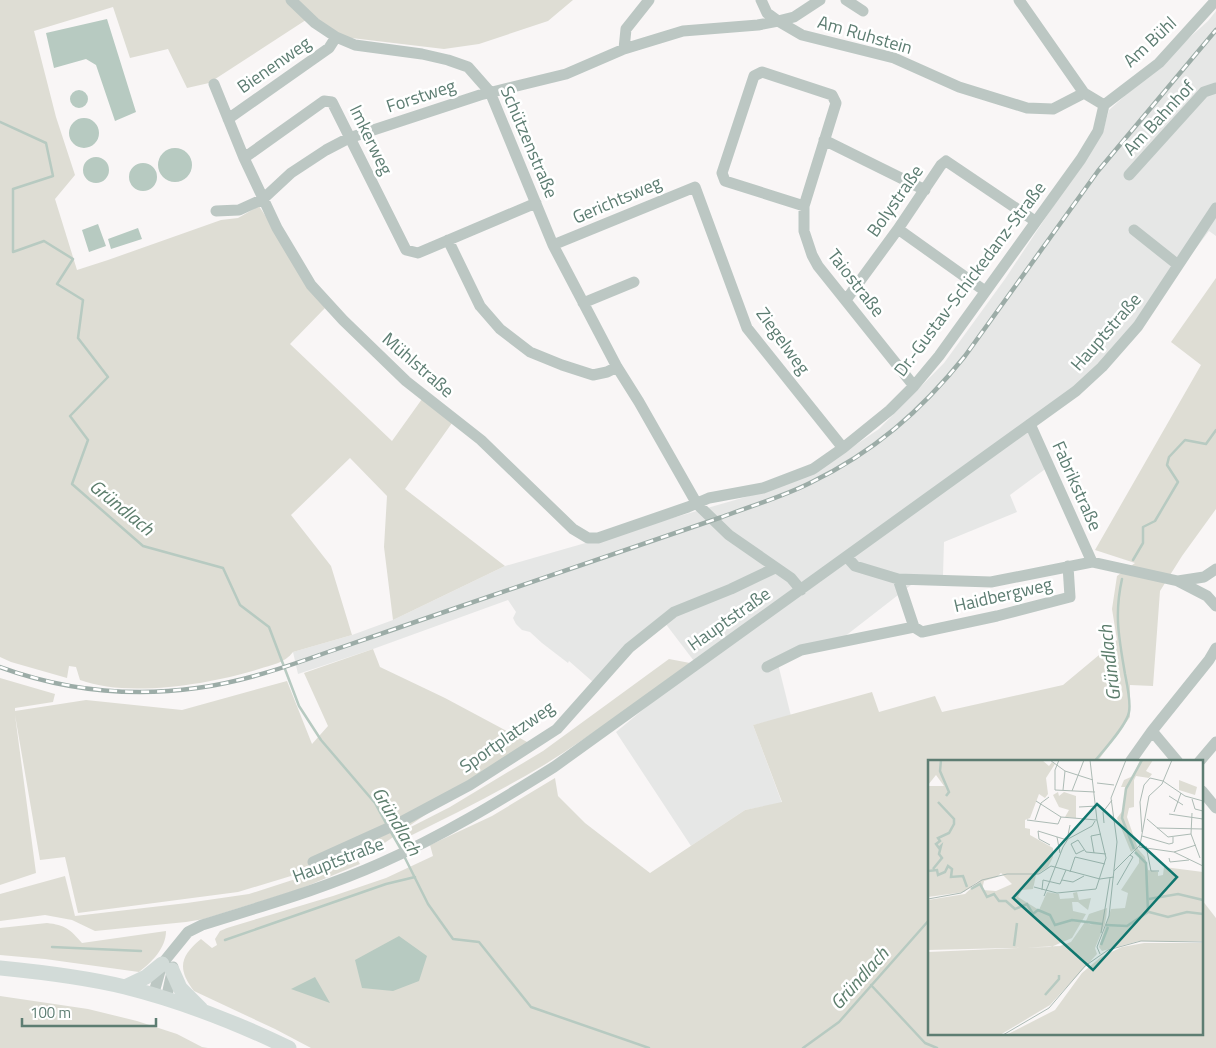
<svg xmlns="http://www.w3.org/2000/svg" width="1216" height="1048" font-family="'Titillium Web',sans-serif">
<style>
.built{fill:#e6e7e6}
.green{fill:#deddd4}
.water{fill:#b7cac1}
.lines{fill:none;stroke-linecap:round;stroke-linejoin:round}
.stream{stroke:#b7cac1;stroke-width:2.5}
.minor{stroke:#bcc7c3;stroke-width:11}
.major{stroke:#d2dbd8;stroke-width:15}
.rail-casing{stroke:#9caca7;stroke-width:4.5}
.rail{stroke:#fff;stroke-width:2.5;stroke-dasharray:8;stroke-linecap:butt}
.labels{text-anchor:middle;stroke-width:5;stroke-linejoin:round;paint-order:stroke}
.street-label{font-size:18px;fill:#5d7d72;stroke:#fff}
.water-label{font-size:19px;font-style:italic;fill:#5c7d6c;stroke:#fff}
.inset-river{fill:none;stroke:#b7cac1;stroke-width:2.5}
.inset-road{fill:none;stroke:#adbbb5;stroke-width:1}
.view{fill:#0f766e;fill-opacity:0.15;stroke:#0f766e;stroke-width:2.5}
.inset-edge{fill:none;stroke:#5d7d72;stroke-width:2.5}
</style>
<rect width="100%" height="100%" fill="#f9f6f6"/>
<path class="built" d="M1216,11V236L1209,231L1137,326L1102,365L1029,423L1048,467L1010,495L1017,512L944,542L943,575L911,585L844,637L777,660L791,716L753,725L782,803L745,810L691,846L616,732L697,665L665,623L593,682L569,661L568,663L542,643L530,632L522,630L516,624L513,618L516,612L508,600L373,649L298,674L293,652L352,635L393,620L505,566L763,492L814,473L879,429L944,363L1005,279L1103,131L1109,110L1208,21Z"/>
<path class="green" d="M0,0H573L548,21L479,44L444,49L343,37L312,16L209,83L187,88L168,49L130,58L113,7L34,31L56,117L75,175L55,199L77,270L108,260L221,220L238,218L259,206L325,308L290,344L392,441L422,399L452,423L405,489L505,566L393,620L384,547L387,496L350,458L291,515L331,566L352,635L293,652C285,663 271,665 259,669C211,684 128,698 80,680L76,667L69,666L67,678L11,662L0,657Z
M1216,278V509L1182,556L1160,591L1153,686L1130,685V717L1097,762H930V1034H1202V900L1216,918V1048H311L275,1029L194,991C177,969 180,956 201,939L212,948L217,945L215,939L220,931L227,928L333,896L386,878L433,856L430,845L492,816L555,778L558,796L585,823L650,873L745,810L782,802L753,725L872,692L879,712L935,696L942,712L1063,685L1117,640L1112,609L1117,576L1135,563L1095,550L1201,365L1171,342Z
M373,649L380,667L445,698L529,743L373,851L238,892L78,913L65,857L40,860L15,715L36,873L0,885V678L55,694L53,702L15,708V711L86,700L182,710L287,681L312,744L328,726L304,673Z
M669,659L690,663C642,698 594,734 544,765C499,792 452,815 406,838L405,830L450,807L543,751Z
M357,859L360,864L300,889L204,919L186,922L95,931L72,920L45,915L0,921V894L65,876L75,916L187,903L249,894Z
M47,923C65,925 70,929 82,943L166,931C166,948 152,962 139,972L45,959L0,955V928Z
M0,996L88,1009L137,1021L177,1034L202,1047L208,1048H0Z"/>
<path class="water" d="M107,19L136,112L115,121L96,65L86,59L54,68L46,33Z
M70 99a9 9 0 1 1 18 0a9 9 0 1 1-18 0Z
M69 133a15 15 0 1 1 30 0a15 15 0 1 1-30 0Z
M158 165a17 17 0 1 1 34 0a17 17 0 1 1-34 0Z
M83 170a13 13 0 1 1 26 0a13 13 0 1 1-26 0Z
M129 177a14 14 0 1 1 28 0a14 14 0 1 1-28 0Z
M98,224L106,246L89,252L82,230Z
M138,228L142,239L111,249L108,239Z
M399,936L427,956L419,981L393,991L362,988L355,960Z
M315,977L330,1003L291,989Z"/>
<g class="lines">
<path class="stream" d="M0,122L46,143L53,176L13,189V252L44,241L73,259L57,284L83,300L78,338L108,377L70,416L88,440L72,484L143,546L223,568L240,605L269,627L299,706L321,740L375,803L387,825
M1133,560L1143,543V527L1155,521L1178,482L1167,465L1169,457L1185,440L1206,444L1216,430
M1094,762C1103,751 1127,725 1129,712C1131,702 1127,684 1125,674C1119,638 1114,615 1122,579
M391,832L402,851
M404,856L428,904L453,939L479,942L531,1007L649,1048
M225,940L386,884L415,877
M52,947L141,951
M871,985L925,1043L937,1048
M803,1048L839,1022L930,919"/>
<path class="minor" d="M291,0L315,23L336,37L355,45L422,54L448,60L468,67L490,92L553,245L617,367L639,402L697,504L729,535L791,578L801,590
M761,0L767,13L778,21L794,17L820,0
M846,0L863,11
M1019,0L1084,93L1104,105
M624,49L626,29L649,0
M214,84L244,158L277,228L311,285L343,320L406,381L481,440L573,529L588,538H598L688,507L709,498L763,488L813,469L843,448L890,410L914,386L939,356L1081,159L1098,131L1104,105
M1104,105L1159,63L1216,0
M228,119L329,48L336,37
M824,140L925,190
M244,158L324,101L332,102L406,250L418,253L536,203
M1129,175L1204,92L1216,88
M804,206L725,181L722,173L754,76L762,72L832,95L836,103L804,206V231L812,255L818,266L914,386
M216,211L239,210L263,199L291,173L326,150L349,138L480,95L566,74L624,49L683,31L758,25L778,21L802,35L894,58L959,87L1027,108L1053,109L1084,93
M898,229L985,291
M1134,230L1178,265
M448,240L480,306L500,329L530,352L562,365L593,375L607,372L617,367
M553,245L695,187L747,328L843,448
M846,300L898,229L941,165L946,161L1035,221
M583,303L634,282
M1030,424L1092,562
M847,557L855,566L898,579L991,582L1092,562L1178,581L1204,577L1216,569
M898,579L914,627
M1178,581L1207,596L1216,606
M767,667L801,650L914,627L922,632L997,616L1070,597L1068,566
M1152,731L1178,762
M1130,762L1152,731L1209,660L1216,648
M1199,762L1216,742
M1202,791L1216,808
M313,862L397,824L470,785L557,729L629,648L674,612L731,589L775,568
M153,996L162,964L188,932L202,925C262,906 323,889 381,863C442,836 498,802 554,767L1076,391L1102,367L1138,326L1216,208
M166,1000L173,967"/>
<path class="major" d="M0,968C41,972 84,977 125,987C181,1001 237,1023 289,1048
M172,970L180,988L201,1009
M125,987L146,977L162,964"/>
<g class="rail-casing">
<path id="rail" d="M0,667C63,690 131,697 197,688C242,682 286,667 328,652C369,638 409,624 450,610C540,579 631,548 722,517C751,506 782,497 810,483C874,452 921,411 965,356L1098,171L1216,30"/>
</g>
<use href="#rail" class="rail"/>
</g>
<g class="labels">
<g class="street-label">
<text transform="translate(865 35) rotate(16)" y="6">Am Ruhstein</text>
<text transform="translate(1150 42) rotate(-43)" y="6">Am Bühl</text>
<text transform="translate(274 65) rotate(-35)" y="6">Bienenweg</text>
<text transform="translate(421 96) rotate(-18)" y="6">Forstweg</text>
<text transform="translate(1159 118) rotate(-47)" y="6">Am Bahnhof</text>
<text transform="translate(371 140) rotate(64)" y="6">Imkerweg</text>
<text transform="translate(529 142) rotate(67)" y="6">Schützenstraße</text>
<text transform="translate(617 200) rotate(-23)" y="6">Gerichtsweg</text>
<text transform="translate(895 201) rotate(-55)" y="6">Bolystraße</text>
<text transform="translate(970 279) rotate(-53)" y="6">Dr.-Gustav-Schickedanz-Straße</text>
<text transform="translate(856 283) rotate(52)" y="6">Taiostraße</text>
<text transform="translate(1106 332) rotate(-49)" y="6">Hauptstraße</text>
<text transform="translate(783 341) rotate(54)" y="6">Ziegelweg</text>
<text transform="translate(418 365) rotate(41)" y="6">Mühlstraße</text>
<text transform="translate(1077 486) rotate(66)" y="6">Fabrikstraße</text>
<text transform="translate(1003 595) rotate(-13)" y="6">Haidbergweg</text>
<text transform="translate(729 619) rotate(-35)" y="6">Hauptstraße</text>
<text transform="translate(507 737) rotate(-35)" y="6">Sportplatzweg</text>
<text transform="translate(338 860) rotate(-21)" y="6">Hauptstraße</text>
</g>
<g class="water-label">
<text transform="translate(122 507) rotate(39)" y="7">Gründlach</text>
<text transform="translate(1109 663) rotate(-97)" y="7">Gründlach</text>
<text transform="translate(397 821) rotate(59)" y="7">Gründlach</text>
<text transform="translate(859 978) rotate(-48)" y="7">Gründlach</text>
</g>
</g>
<g transform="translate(928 760)">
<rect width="275" height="275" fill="#f9f6f6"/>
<path d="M0,0H114L121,6L124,2L127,4L118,18L120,34L117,38L111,34L102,58L97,60V68L102,69V75L125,88V97L120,107L108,115L105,129L94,130L90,137L111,150L119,132L131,134L132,139L146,138L145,133L149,132L151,140L163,138L160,150L150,142H144L145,151L158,154L144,178L123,187L0,190V140L37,134L53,119L36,132L0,137V26H16L8,15L0,25ZM73,113L84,124L68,131L54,130L56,121L69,117ZM212,0H225L218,11L224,14L221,18L208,16L206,20V47L201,48L199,57L210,89L217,97L220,110L230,112V116L235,115L236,107L275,112V181H211L174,191L171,187L183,149L197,148L200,133L193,130L211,103V96L206,90L203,92L189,58L196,49L197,27H193L196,20L205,16ZM251,20L269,27L267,35L251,30ZM130,32L131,36L136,32L148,36V58L137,57L141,50L131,47L125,35ZM183,130L177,164L167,188L169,194L122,245L72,275H0V192L132,186L143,182L157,162L164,165L158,161L161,154L179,148L178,159ZM216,183H275V275H78L127,250L154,213L173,197L194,187Z" fill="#deddd4" fill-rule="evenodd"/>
<path class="inset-river" d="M13,0L12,11L21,32L18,36M206,89L194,58L198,29L214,0M5,109L14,98L11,94L13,86L11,88L8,84L12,81L10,78L21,73L26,64V59L10,42M0,111L9,110L10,115L17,112L20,106L24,109L23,117L35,116L39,127M43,129L52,124L59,137L66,134L71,141H78L87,149L99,144L105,154L110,150L122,155L127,165L144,160L174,164M221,139L250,134L275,140M221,152L240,157L259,152L275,154M178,165L199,166L220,152L218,103L207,92M173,185L180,167M86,186L89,163M117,235L131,219V215"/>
<path class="inset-road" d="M122,0L137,11L165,20M131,0L127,10V30L167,32M162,0L169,60M169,23L186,25M135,30L137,11M144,31L156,0M241,36L255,45M264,39L267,49L275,51M108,41L133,57L169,60M151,47L169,46M246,52L253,33M264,53L263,74L272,98M241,54L275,59M219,59L240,77L263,74M99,60L130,64L133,57M107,60L113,43L121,37M176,63L175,52L184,40M229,68L275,69M214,72L212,42L216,25L222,18L235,21L257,36L275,41M214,76L241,84L245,83V77M129,77L132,93M122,85L111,79L110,71L139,80L142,65M218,86L223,111H231M211,87L246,92L275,106M156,90L148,94L143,84L150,80L158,92L178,94M246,92L268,85M166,93L163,76L173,74M241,98L242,102L261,100M186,111L212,85L221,36L234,24L244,0M142,112L147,97L177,104M134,120L145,122L156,116M189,125L205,97L202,95M106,127L129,133L168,129L178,98L169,60M114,130L115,120L132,124L138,110M116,136L135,87L140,79L164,66L167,61M0,139L33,133L54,120L79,114H111L123,106L172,119L186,117M173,173L182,118M172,194L169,187L181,156L189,82L183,38L198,0M75,275L121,248L157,206L180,190L213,181L275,182"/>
<path class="view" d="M169,44L249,117L165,210L85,138Z"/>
<rect width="275" height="275" class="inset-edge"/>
</g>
<path d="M22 1018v8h134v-8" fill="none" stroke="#5d7d72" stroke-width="2.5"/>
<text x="30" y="1018" font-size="15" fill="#5d7d72" stroke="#ffffff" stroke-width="4" paint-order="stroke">100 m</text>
</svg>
